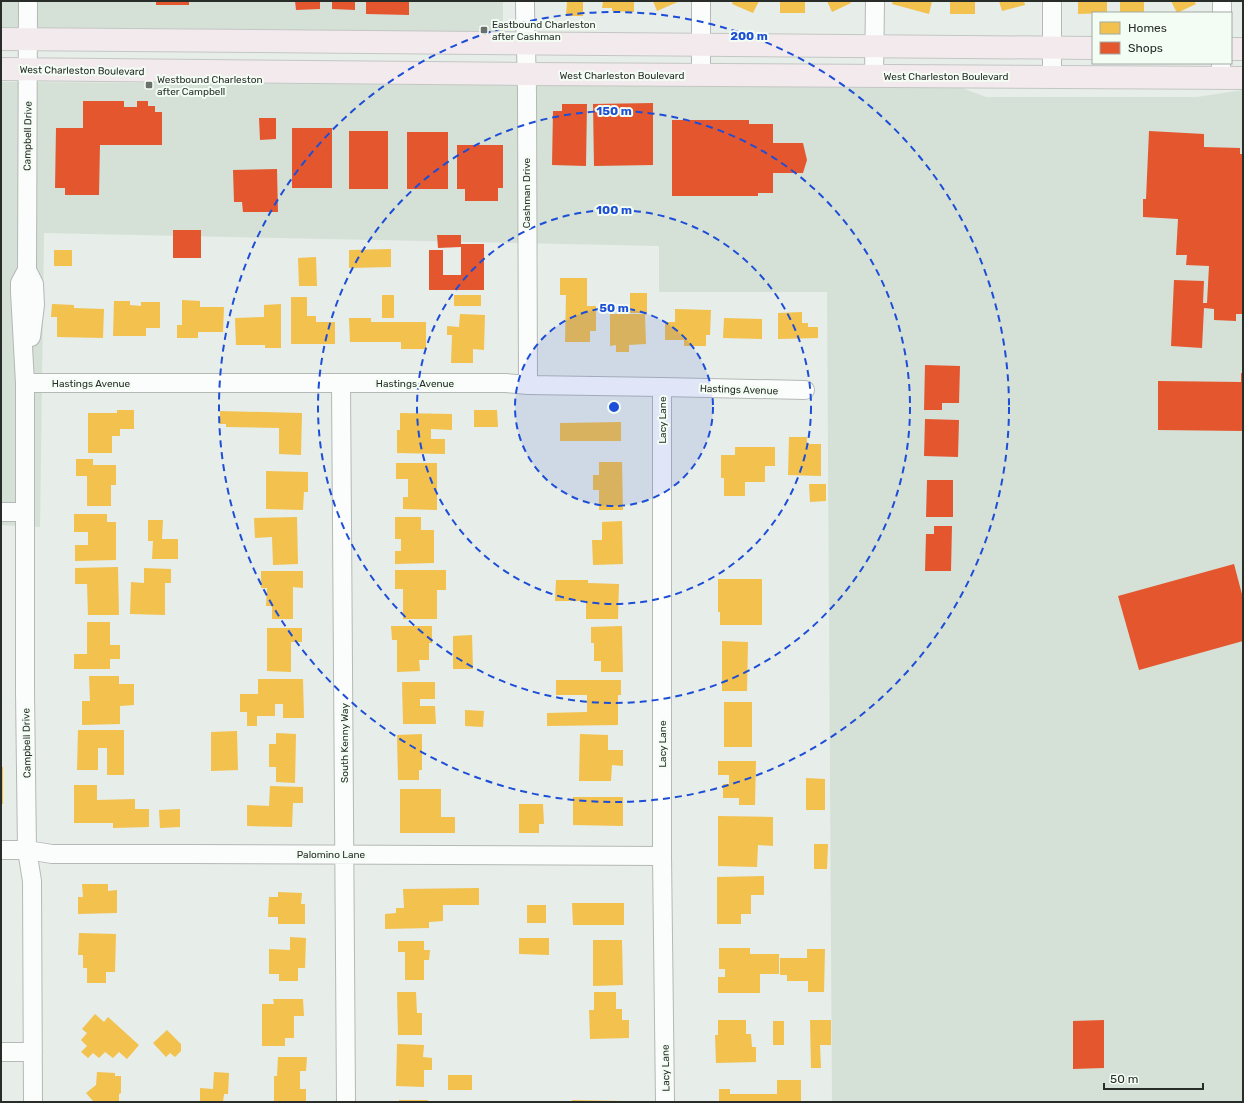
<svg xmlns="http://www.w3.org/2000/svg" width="1244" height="1103" font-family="Rubik,sans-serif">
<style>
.built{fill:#d5e0d6}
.homes{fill:#f2c14e}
.shops{fill:#e4572e}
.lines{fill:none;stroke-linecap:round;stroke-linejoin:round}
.minor-casing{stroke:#b4b9b5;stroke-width:20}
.major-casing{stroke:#c3c7c4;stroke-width:24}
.minor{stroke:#fbfcfc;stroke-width:18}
.major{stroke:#f3eaee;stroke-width:22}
.ring{fill:none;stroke:#1d4ed8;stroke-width:2;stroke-dasharray:7 5}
.poi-dot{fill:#6c706c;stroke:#f3fdf4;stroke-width:1.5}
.labels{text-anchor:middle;stroke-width:4;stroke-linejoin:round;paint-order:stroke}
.poi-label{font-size:10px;fill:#292d2a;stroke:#f3fdf4;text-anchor:start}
.street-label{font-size:10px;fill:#292d2a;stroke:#f3fdf4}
.centre{fill:#1d4ed8;stroke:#f3fdf4;stroke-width:2}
.ring-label{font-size:12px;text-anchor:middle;font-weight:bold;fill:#1d4ed8;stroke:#f3fdf4;stroke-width:4;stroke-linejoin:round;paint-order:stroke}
</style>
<rect width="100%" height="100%" fill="#e7ede8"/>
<path class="built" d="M1,1H503V33L1,28Z
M1,82L962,88L986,97H1197L1243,90V1102H832L827,292H659V246L44,233L40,527L1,525Z"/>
<path class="homes" d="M563,1H583V16H566L567,2H563Z
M603,1H634V12L612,11V8H602Z
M653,1H680L657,11Z
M733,1H759L753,13L732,4Z
M780,1H805V13H780Z
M827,1H850L851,3L832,12Z
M893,1H932L929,14L892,4Z
M950,1H975V14H950Z
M999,1H1024L1025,5L1002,11Z
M1078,1H1107V13L1078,14Z
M1120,1H1144V13H1120Z
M1171,1H1194L1196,4L1177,13Z
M391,249V267L349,268V250Z
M54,250H72V266H54Z
M316,257L317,286H299L298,258Z
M560,278H587V306H596V331H590V342H565L566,295H560Z
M630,293H647V313H630Z
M382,295H394V318H382Z
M454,295H481V306H454Z
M291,297H307V316H316V322H335V344H291Z
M182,300L200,301V307H224L223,332H198V338H177V325H182Z
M114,301H130V305L141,306V302H160V328H146V336H113Z
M52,304L74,305V308L104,309L103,338L57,337V317H51Z
M281,304V348H265V345H236L235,318L264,317V305Z
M675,309L711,310L710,335H706V346H684V340H665V322H675Z
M802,312V323H808V327H818V338L778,339V313Z
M460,314L485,315L484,350L473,349V363H451L452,335H447V326L459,327Z
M610,314H645L646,344L629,345V352H616V345L610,346Z
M349,318H371V322H426V349H401V342H350Z
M724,318L762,319V339L723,338Z
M117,410H134V429H120V436H112V453H88V413H117Z
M474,410H497L498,427H474Z
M220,411L302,413L301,455L279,454V428L226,427V424H220Z
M400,413L452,414V430L431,429V439H445V454L397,453V430H400Z
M621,422V441H560V423Z
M789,437H807V444H821V476L788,475Z
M735,447H775V466H765V482H745V496H724V478H721V455H735Z
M76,459H93V465H116V485H111V506H87V476H76Z
M599,462H622L623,510H599V490H593V475H599Z
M396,463H437V510L403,509V497H408V479H396Z
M266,471L308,472V492H304L303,510L266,509Z
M809,484H826V501L810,502Z
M74,514H107V522H116V560L75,561V545H88V532H74Z
M297,517L298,564L273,565L272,537L255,538L254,518Z
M395,517H421V530H434V563L395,564V551H401V539H395Z
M148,520H163L162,539H178V559H152L153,541H148Z
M622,521L623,564L593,565L592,540H602V522Z
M118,567L119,615H88L87,584H75V568Z
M144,568L171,569V583H165V615L130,614L131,582L144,583Z
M395,570H446V590H437V619H403V589H395Z
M261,571H303V588L293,587V619H272V606H266L267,588H261Z
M718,579H762V625H720V612H718Z
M556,580H588V583L619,584L618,619H586V601H555Z
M87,622H110V645H120V659H110V669H74V654H87Z
M391,626H432V643H429V660H419L420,671L397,672V640H392Z
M622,626L623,672H601V661H594V643H591V627Z
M267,628H302V642H291V672L267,671Z
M472,635L473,669H453V636Z
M722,641L748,642L747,691H722Z
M89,676H119V684H134V705L120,706V724L82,725V701H90Z
M258,679H303L304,718H283V704H275V716H257V726H247V712H240V694H258Z
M556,680H621V695H618V725L547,726V713L587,712V695H556Z
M402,682H435V699H420V706H435L436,724H403Z
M724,702H752V747H724Z
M465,710L484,711L483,727L465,726Z
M78,730H124V775H107V748H98V770H77Z
M237,731L238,770L211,771V732Z
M276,733L296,734L295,783L276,782V767H269V744H276Z
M422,734V770H419V780H398L397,735Z
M580,734L608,735V750H623V766L612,765L611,781H579Z
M718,761H756L755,805H739V798H723V784H729V775H718Z
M1,767H3V804H1Z
M806,778L825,779V810H806Z
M74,785H97V800L135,799V809H149V827L113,828V823H74Z
M270,786L303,787V803H293L292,827L247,826V805L269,806Z
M400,789H441V817H455V833H400Z
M573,797H623V826L573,825Z
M519,804H543L544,824H539V833H519Z
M180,809V827L160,828L159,810Z
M718,816L773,817V846L758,845L757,867L718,866Z
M814,844H828L827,869H814Z
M764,876V895H751V914H741V924H717V877Z
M82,884H108V891L117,890V913L78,914V897H83Z
M479,888V905H443V921L429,922V928L385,929V914L396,913V908H404L403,889Z
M278,892L302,893L301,904H305V924H278V917H268L269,897H278Z
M572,903H624V925H573Z
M527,905H546V923H527Z
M79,933L116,934L115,972H106V983H87V968H83V955H78Z
M290,937L306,938L305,968H298V981H279V974H269V949L290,950Z
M519,938H549V955L519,954Z
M593,940H622L623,985L593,986Z
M398,941H424V950H430L429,960H424V980H405V952H398Z
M719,948H750V954H779V974H760V993H718V977H725V969H719Z
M807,949H825L824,992H808V981H787V975H780V958H807Z
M397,992H416L417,1013H422V1035H398Z
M594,992H616V1009H622V1020H629V1038L590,1039L589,1010H594Z
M273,999H303L304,1016H294V1038H285V1046H262V1004H274Z
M95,1014L104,1022L108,1017L139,1045L127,1059L119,1052L113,1058L105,1052L99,1058L93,1053L88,1058L81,1052L87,1046L81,1040L87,1033L82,1029Z
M718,1020H746V1034H751L752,1047H756V1062L716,1063L715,1035H718Z
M810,1020H831V1045H820L821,1068H811Z
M773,1021H784V1045H773Z
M167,1030L181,1044V1051L175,1057L170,1053L166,1057L153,1043Z
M397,1044L424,1045L423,1057L432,1058V1070H424V1087L396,1086Z
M278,1057H307L306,1071H300V1089H306V1102H274V1076H277Z
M97,1072L115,1073V1076H121V1093L119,1094V1101H117V1102H88V1101H93L86,1093L96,1085Z
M214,1072L229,1073L228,1094H224L223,1102H200V1088L213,1089Z
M448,1075H472V1090H448Z
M777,1080H801V1102H719V1089H730V1094H777Z
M399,1100H428V1102H399Z
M572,1100L624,1101V1102H572Z"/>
<path class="shops" d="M156,1H189V5H156Z
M295,1H320V9L296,10Z
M332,1H355V10L332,9Z
M366,1H409V15L366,14Z
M83,101H124V107H137V101H148V106H155V112H162V145H100L99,195H65V188H55L56,128H83Z
M653,103V165L594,166L593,104Z
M562,104H587L586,166L552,165L553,111H562Z
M259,118H276V139L260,140Z
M672,120H749V124H773V143H803L807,160L803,173H773V193H758V196H672Z
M292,128H332V188H292Z
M349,131H388V189H349Z
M1149,131L1204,134V147L1240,148V154H1243V314H1236V321L1214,320V309L1204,308L1202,348L1171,346L1174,280L1204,281L1203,303H1207L1209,266L1186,265L1187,255H1176L1178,219L1143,217V199H1146Z
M407,132H448V189H407Z
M457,145H503V188H498V201H465V189H457Z
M277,169L278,212H243L242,202H234L233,170Z
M173,230H201V258H173Z
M437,235H461V244H484V290H429V250H443V275H461V247L438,248Z
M925,365L960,366L959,403H942V410H924Z
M1241,373H1243V431L1158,430V381L1241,382Z
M925,419L959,420L958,457L924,456Z
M927,480H953V517H926Z
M934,526H952L951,571H925L926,534H934Z
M1234,564L1243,598V641L1139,670L1118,596Z
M1104,1020V1068L1073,1069V1021Z"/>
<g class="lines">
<g class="minor-casing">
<path id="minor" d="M28,1L27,270L20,283V292L25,383V692L27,850L32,881L33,1102
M525,1C525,33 527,66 527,98C527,194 527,290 528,385
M1052,1V77
M1222,13V1
M701,75V1
M874,76L875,1
M1221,78V63
M27,270L34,284L35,305L31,337
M25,383H506L528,385L662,387L805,390
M341,383L346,1102
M662,387V856L665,1102
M1,512H25
M1,850H27L52,854H189L662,856
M1,1052H33"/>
</g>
<g class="major-casing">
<path id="major" d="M1,39L1093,48
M1231,49H1243
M1,69L527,74L1243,78"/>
</g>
<use href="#minor" class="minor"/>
<use href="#major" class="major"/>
</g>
<circle cx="614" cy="407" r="99" fill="#1d4ed8" fill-opacity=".12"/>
<g class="ring">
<circle cx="614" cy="407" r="99"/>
<circle cx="614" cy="407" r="197"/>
<circle cx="614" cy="407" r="296"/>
<circle cx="614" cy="407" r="395"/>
</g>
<g class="poi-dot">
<rect x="480" y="26" width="8" height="8" rx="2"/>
<rect x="145" y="81" width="8" height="8" rx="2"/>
</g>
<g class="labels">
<g class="poi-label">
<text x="492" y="28">Eastbound Charleston<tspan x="492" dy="12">after Cashman</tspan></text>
<text x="157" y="83">Westbound Charleston<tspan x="157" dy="12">after Campbell</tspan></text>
</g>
<g class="street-label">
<text transform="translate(82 70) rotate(1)" y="4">West Charleston Boulevard</text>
<text x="622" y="79">West Charleston Boulevard</text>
<text x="946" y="80">West Charleston Boulevard</text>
<text transform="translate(27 136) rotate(-89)" y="4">Campbell Drive</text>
<text transform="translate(526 193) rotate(-90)" y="4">Cashman Drive</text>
<text x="91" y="387">Hastings Avenue</text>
<text x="415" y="387">Hastings Avenue</text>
<text transform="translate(739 389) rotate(2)" y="4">Hastings Avenue</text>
<text transform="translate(662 420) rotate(-90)" y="4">Lacy Lane</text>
<text transform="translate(26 743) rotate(-91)" y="4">Campbell Drive</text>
<text transform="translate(344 743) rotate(-90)" y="4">South Kenny Way</text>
<text transform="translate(662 744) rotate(-90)" y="4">Lacy Lane</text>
<text x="331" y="858">Palomino Lane</text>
<text transform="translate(665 1068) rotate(-91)" y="4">Lacy Lane</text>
</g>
</g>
<circle cx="614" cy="407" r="6" class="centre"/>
<g class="ring-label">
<text x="749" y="40">200 m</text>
<text x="614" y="115">150 m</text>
<text x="614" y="214">100 m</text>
<text x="614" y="312">50 m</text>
</g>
<rect width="1244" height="1103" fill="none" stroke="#292d2a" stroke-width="4"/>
<rect x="1092" y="12" width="140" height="52" fill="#f3fdf4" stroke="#a2aaa3"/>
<rect x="1100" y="22" width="20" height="12" fill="#f2c14e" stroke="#a2aaa3"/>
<text x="1128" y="32" font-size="12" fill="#292d2a">Homes</text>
<rect x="1100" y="42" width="20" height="12" fill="#e4572e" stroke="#a2aaa3"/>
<text x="1128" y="52" font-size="12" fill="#292d2a">Shops</text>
<path d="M1104 1083v6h99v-6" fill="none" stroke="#292d2a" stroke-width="2"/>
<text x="1110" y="1083" font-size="12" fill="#292d2a" stroke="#f3fdf4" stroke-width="3" paint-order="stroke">50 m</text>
</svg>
